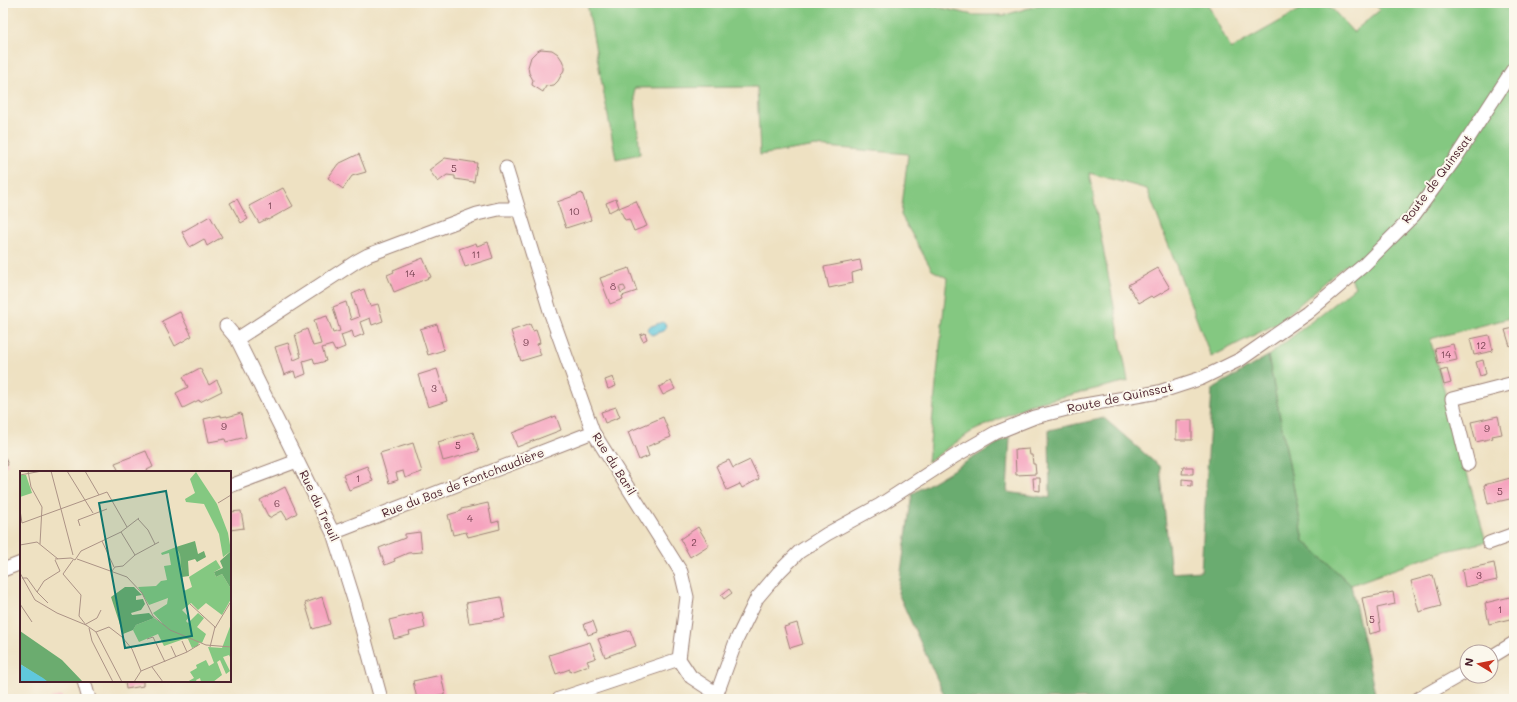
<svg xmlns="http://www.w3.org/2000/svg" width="1517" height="702" font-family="Mali,sans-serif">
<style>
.green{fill:#84c881;stroke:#677456}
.forest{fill:#6bac6f;stroke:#5a664d}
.water{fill:#60c8dc;stroke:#557484}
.building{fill:#f6a4bf;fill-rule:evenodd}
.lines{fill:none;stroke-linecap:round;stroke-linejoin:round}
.street-casing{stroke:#9c8076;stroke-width:15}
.street{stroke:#fff;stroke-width:13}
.labels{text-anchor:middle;stroke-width:4;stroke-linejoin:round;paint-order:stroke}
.number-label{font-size:10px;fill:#754050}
.street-label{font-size:12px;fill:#4a1f2b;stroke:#fbf7ec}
.inset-road{fill:none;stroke:#ac9386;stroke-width:1}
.view{fill:#0f766e;fill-opacity:0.15;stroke:#0f766e;stroke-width:2}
.inset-edge{fill:none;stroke:#4a1f2b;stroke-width:2}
</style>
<rect width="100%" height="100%" fill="#fbf7ec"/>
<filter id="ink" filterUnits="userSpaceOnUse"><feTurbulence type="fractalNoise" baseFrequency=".025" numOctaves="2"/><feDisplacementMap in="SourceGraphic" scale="8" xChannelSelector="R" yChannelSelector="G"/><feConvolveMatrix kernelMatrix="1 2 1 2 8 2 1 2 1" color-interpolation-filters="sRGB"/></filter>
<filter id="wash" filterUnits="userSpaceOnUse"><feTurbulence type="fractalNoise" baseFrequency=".012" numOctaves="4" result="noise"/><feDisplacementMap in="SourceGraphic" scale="16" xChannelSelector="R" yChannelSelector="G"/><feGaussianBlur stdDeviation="0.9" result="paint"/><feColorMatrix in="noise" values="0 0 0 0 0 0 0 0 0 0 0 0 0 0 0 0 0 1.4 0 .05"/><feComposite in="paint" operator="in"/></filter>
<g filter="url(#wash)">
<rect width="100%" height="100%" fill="#eee1c2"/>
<path class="green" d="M587,3H919L973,15H1005L1046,3H1207L1231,49L1312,3H1327L1353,32L1380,10L1374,3H1514V317L1430,339L1486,542L1442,552L1351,585L1304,541L1268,356L1355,287L1345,265L1278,323L1211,357L1147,189L1089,173L1128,381L1029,405L971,432L928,462L947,278L932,270L901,215L908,154L816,146L760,155L757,87L634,88L640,154L616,159Z"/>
<path class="forest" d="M1268,356L1304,541L1351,585L1376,698L946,699L898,593L912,494L1010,436L1007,492L1050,498L1049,430L1104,418L1160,467L1171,573L1201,571L1212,389Z"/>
<path class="water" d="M662,322L665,323L666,327L665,330L652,335L649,333L648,329L649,327Z"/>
<g id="blocks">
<path class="building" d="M541,49L552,50L558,54L562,60L564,65V70L558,81L554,85L546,86L543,92L532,85L533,80L529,73L528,67L531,57L536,52Z
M359,154L366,172L352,176L343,189L328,178L338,164Z
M445,158L477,163L474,182L455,179V176L447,175L438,182L429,170Z
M283,188L293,206L268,220L267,219L259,223L249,206Z
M582,193L591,220L566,228L557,202Z
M237,199L248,219L241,223L230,203Z
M616,199L619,207L609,212L606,203Z
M636,201L647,226L634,231L629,219L625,220L619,208Z
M210,216L222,237L207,246L204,239L190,247L182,232Z
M488,242L493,258L465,267L459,249L476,243L477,246Z
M423,258L431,277L394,292L387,275L394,272L393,270Z
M860,260L862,270L852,273L853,283L829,288L824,267Z
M629,268L637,291L622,296L623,299L610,304L600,278ZM624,286L626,290L621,293L619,287Z
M1158,268L1170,288L1153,298L1151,296L1139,303L1128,285Z
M364,289L370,306L378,304L383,321L372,325L370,318L360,322L364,334L354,338L352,331L341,335L345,347L335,351L332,345L322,348L326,361L315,364L313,358L303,361L306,374L296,378L294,371L284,375L275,347L288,343L294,360L301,357L295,334L307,329L313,346L321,344L314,320L327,316L333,333L340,331L333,307L346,302L351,320L359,317L352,294Z
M180,312L192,336L175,346L162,321Z
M437,324L444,350L428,355L420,329Z
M530,324L533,331L536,330L539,339L540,343L537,344L541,355L521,361L511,331Z
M1514,328V345L1510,346L1505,330Z
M645,333L647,339L643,341L640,335Z
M1489,335L1493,351L1474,355L1470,339Z
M1453,344L1457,360L1438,364L1435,348Z
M1483,360L1486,374L1480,376L1476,362Z
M200,368L209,385L217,380L222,391L200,402L199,400L183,408L176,393L188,387L183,377Z
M437,369L447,401L428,407L418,375Z
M1447,369L1451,383L1444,385L1440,371Z
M613,377L616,386L608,389L605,380Z
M671,381L675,389L663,395L659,387Z
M616,407L620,417L605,423L601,412Z
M241,413L246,437L226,442L225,439L209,442L204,419L221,415V417L227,416V417Z
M556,416L561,430L517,447L512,433Z
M1498,416L1502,434L1492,436L1493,438L1476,442L1471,422Z
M663,417L671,437L646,447L649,456L639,460L628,432Z
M1176,420H1192V440H1176Z
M473,432L479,451L443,461L438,442Z
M413,443L422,472L405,478L403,471L396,473L398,480L389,483L380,453Z
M1029,449L1030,455H1032L1033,464H1035L1036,474L1016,475L1015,450Z
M146,451L153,467L147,470L148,472H119L115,463Z
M3,453L8,465L3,467Z
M729,460L733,468L750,460L759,479L742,488L740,484L727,490L716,466Z
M367,466L373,481L349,490L343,475Z
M1183,467H1193V474H1182Z
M1514,477V498L1488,504L1484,485Z
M1033,478H1040V491L1034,490Z
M1182,479L1192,480V486L1182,485Z
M285,487L297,513L287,519L282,511L269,518L260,500Z
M488,503L492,523L499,521L500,529L468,537L466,532L453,535L448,515L461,511V509Z
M241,511L244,528L230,530V512Z
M698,527L709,545L690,557L680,539Z
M420,532L422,552L408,553L394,559L395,561L385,565L379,548L405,538V534Z
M1494,563L1497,580L1465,587L1462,570Z
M1433,575L1441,606L1419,612L1411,581Z
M729,589L732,593L724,599L721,595Z
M1393,592L1395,604L1377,608L1381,631L1369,634L1362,598Z
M1514,596V618L1489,624L1485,603Z
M322,597L330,624L313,629L305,603Z
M501,597L505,618L469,623L466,603Z
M422,612L425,628L409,632L410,635L394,639L389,620Z
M593,621L597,632L588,635L584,624Z
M797,623L803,644L790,648L784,627Z
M630,630L636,646L605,657L598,639Z
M590,642L596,658L587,661L589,665L570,672V669L556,674L549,655Z
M441,675L445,694L417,699L413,681Z
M125,681H143V686L126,689Z
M62,696V699H51V698Z
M148,696V699H136V698Z"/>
</g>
</g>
<g filter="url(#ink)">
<use href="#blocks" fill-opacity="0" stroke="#9c8076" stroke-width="1"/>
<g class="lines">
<g class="street-casing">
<path id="street" d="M506,168L551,314L593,432L681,572L687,597L679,659L691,677L717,694
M226,326L237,339L333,533L355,603L381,699
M237,339L357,261L368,255L477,214L499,209H518
M1468,464L1452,399L1514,383
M230,486L297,461
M333,533L593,432
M1489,543L1514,534
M3,570L21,563
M1491,657L1514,643
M84,681L89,699
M559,699L679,659
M715,699L736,641L757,598L779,572L799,552L827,534L880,505L955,456L995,433L1035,417L1079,406L1159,392L1202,378L1241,359L1307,313L1364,265L1414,215L1455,159L1514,68
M1418,699L1467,671"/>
</g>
<use href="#street" class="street"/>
</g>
</g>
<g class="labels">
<g class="number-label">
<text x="454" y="172">5</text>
<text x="270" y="209">1</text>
<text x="574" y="215">10</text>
<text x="476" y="258">11</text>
<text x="410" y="277">14</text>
<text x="613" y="290">8</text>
<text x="526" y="346">9</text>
<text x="1481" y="349">12</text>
<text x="1446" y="358">14</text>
<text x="434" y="392">3</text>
<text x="224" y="430">9</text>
<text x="1487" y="432">9</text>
<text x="458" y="449">5</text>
<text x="358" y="482">1</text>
<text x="1500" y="495">5</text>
<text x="277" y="507">6</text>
<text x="470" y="522">4</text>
<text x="694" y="546">2</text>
<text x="1479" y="579">3</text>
<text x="1500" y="613">1</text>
<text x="1372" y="623">5</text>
</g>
<g class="street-label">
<text transform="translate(1437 179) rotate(-53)" y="4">Route de Quinssat</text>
<text transform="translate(1120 398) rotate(-12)" y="4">Route de Quinssat</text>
<text transform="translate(614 464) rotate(58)" y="4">Rue du Baril</text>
<text transform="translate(463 483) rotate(-21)" y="4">Rue du Bas de Fontchaudière</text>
<text transform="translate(319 506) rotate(65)" y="4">Rue du Treuil</text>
</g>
</g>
<g transform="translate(20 471)">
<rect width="211" height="211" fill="#eee1c2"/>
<path d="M176,1L197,33L208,62L211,80L203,86L199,63L184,33L166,31L165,28L175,22L170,8ZM0,4H6L12,22L0,26ZM156,76L160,84L164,120L172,116L169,106L196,89L201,97L194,101L196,106L202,103L211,118V128L202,144L186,132L178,139L171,132L162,139L169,146L166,150L168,152L178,142L184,147L177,156L186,163L182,172L179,171L178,175L172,177L168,168H164L144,175L138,163L119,171L113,159L116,154L134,147L143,153L133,142L147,133L148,127L129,134L118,116L136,115L141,110L147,109L144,95L151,94L149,82L142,84L141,82ZM211,153V188L209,184L203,186L210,200L206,203L200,189L197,191L202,204L193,211H181L180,207L176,209L177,211H167L174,207L170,201L177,197L176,194L186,189L189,195L194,192L188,176L202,177Z" fill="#84c881"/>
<path d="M175,70L178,83L184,80L186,86L177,91L175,88L168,90L169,105L162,106L160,84L156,76ZM211,80V118L202,103L196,106L194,101L203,97L200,90ZM105,116H114L122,124L116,125V129L123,128L125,133L121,139L111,142L112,144L129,142L134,147L116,154L113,159L103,163L91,126ZM0,160L42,189L63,211H28L0,193Z" fill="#6bac6f"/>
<path d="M0,193L23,207L28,211H0Z" fill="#60c8dc"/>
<path class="inset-road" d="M8,0L11,16L22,36L20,73M31,0L53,84M47,0L73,42M65,0L79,24M0,4L22,0M198,32L211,24M0,39L2,52L87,21L107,56M118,48L128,59L135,73M60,55L58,49L87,38M101,61L115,84M82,70L94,96M0,74L17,71L38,88M35,88L51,87L55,89L61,80L101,61L119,47M57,88L107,106L122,122L133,145L150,159L186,174L211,176M53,89L43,103L61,124L59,145L66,154M92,100L95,96L103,95L115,84L139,71M0,102L15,129L37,142L66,154L76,161L102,211M2,107H7L17,121L24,110L40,100L35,89M17,121L28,132M0,133L12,151M170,133L195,156L190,176M66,153L77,147L81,139M69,157L72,170L93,211M195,157L210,132M76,161L89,156L102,166L112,178L121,200M127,168L133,166L145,191M162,170L167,181M151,175L156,186M132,196L143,211M114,211L121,200L167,181L180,173"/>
<path class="view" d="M146,20L172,165L105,177L79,32Z"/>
<rect width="211" height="211" class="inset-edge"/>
</g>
<rect width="1517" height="702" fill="none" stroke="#fbf7ec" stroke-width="16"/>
<g transform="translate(1479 664) rotate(280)"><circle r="19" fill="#fbf7ec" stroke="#b4a19f"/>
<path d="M0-3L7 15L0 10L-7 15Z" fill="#c8321e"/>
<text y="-6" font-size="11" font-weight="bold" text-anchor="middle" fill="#4a1f2b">N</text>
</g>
</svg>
